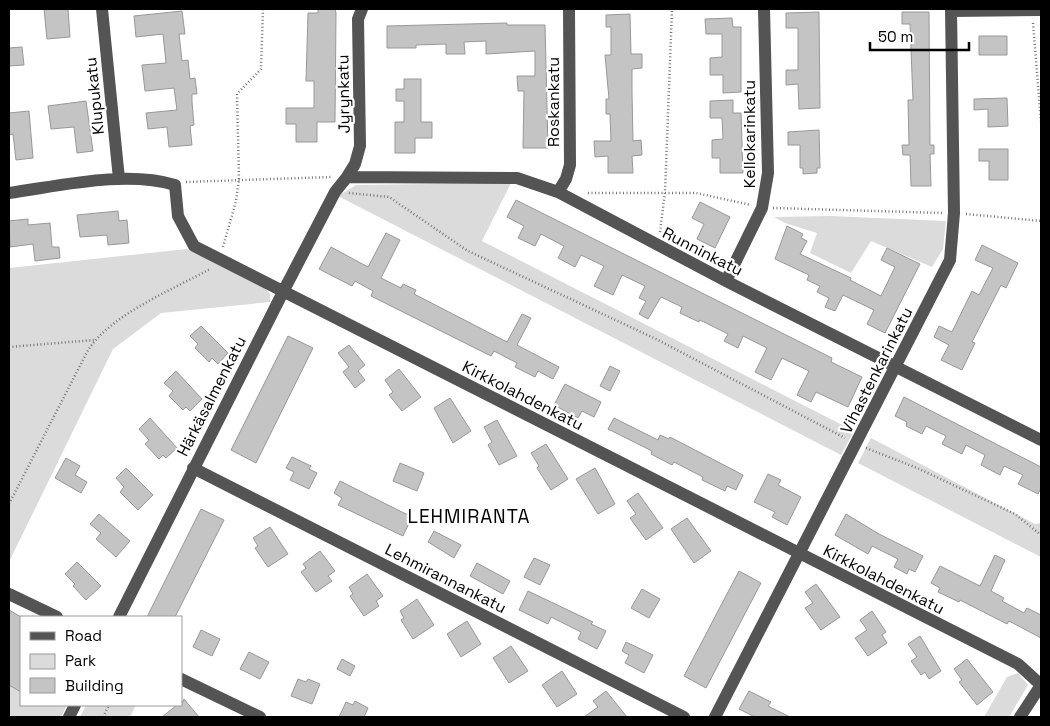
<svg xmlns="http://www.w3.org/2000/svg" width="1050" height="726" font-family="'Space Grotesk',sans-serif">
<style>
.green{fill:#dbdbdb}
.building{fill:#c4c4c4;stroke:#989898}
.lines{fill:none;stroke-linecap:round;stroke-linejoin:round}
.path{stroke:#767676;stroke-width:2.5;stroke-dasharray:1 2.5;stroke-linecap:butt}
.minor{stroke:#545454;stroke-width:12}
.labels{text-anchor:middle;stroke-width:4.5;stroke-linejoin:round;paint-order:stroke}
.street-label{font-size:16px;fill:#000;stroke:#fff}
.quarter-label{font-size:19px;letter-spacing:1px;fill:#000;stroke:#fff}
</style>
<rect width="100%" height="100%" fill="#fff"/>
<path class="green" d="M511,183L482,241L854,431L841,455L338,196L356,185Z
M831,216L946,221L943,249L932,267L871,241L851,273L810,253L817,233L785,223L774,217Z
M187,249L266,289L270,294V302L161,313L113,349L9,562V268Z
M871,438L1035,524L1041,523V557L858,463Z
M1018,673L1028,685L1009,717H984L1007,677Z
M9,685L21,692V705H67L61,717H9Z
M86,705H136L130,717H80Z"/>
<path class="building" d="M44,9H68L70,37L47,39Z
M318,9H335L336,13L335,122H317V142H296V124H286V108H314V81H306L308,13H318Z
M182,11L185,34H179L182,61L188,60L190,79L195,78L197,94H192V102L194,125L190,126L192,145L169,147L167,127L148,129L146,113L177,110L174,88L145,91L142,65L166,63L163,34L136,37L134,16Z
M819,12L820,108L799,109L798,84L786,85V70H798V28H786V13Z
M902,12H929L930,145H934V154H930L931,186H911L910,155H903L902,145H909L908,100H913L910,24H902Z
M630,14L631,54H642V68L632,69V92L633,141L641,140L642,155L632,156L633,173H608V156L595,157L594,141H611L610,114H606V99H609L605,55H611V27H606V15Z
M732,18L733,27H741V92L723,93V75H710V58L722,57V34H706L705,19Z
M507,23V25H545L548,148H523L524,91H518L517,76H535V51L486,54V41L464,42L465,54H446V44L416,45V48H387V26Z
M979,36H1007V55H979Z
M22,47L24,65L9,66V48Z
M404,79H421V122H432V138H415V153H395V122H404V101H396V89H404Z
M1007,98L1008,126L988,127V109L974,110V99Z
M733,100V113H741L743,173H720V158H712V140L723,139L722,118H710V101Z
M86,101L93,151L77,153L74,127L51,129L48,106Z
M29,111L33,158L16,160L13,134L9,135V113Z
M819,130L820,168H817V173L803,174V168H800V145H788V132Z
M979,149H1008V180H989V161H979Z
M516,200L832,358L831,362L862,377L848,407L816,392L811,402L797,395L809,371L782,358L771,380L755,372L767,348L743,336L738,348L724,341L728,334L700,320L699,322L680,313L682,307L661,297L648,319L639,314L646,301L639,298L645,286L622,275L613,295L594,286L604,266L581,255L575,267L558,258L564,246L541,234L535,246L518,238L524,226L507,217Z
M700,202L730,217L715,248L697,239L704,224L692,218Z
M118,211L119,221L127,220L129,243L108,245L107,235L80,237L77,215Z
M28,219V225L50,223L52,247H59L60,258L35,261L33,244L10,247L9,221Z
M787,226L803,234L801,238L807,241L800,254L851,278L850,280L881,296L895,267L881,260L887,248L920,264L885,333L867,324L874,310L843,295L835,311L825,307L829,298L817,292L820,286L807,280L809,275L775,259Z
M386,233L400,240L381,278L401,288L403,284L416,290L414,294L507,342L522,314L531,318L517,345L559,367L553,379L538,371L535,377L515,367L517,363L494,351L491,356L371,296L373,291L355,281L352,286L319,269L331,247L368,267Z
M982,245L1018,263L1006,288L1001,285L972,342L975,343L962,370L941,360L949,345L934,337L939,326L952,332L972,291L979,295L993,268L975,260Z
M201,326L228,353L218,364L212,358L209,362L195,348L198,344L190,336Z
M288,336L313,348L256,463L231,450Z
M349,345L365,365L358,371L365,380L355,388L343,372L349,367L338,353Z
M610,366L620,371L610,391L600,386Z
M399,369L421,397L402,411L389,395L393,392L385,380Z
M176,371L202,399L190,411L186,407L183,410L169,396L173,391L164,383Z
M565,384L601,402L594,417L582,411L578,418L554,405Z
M904,397L1041,467V488L1038,494L1018,484L1023,475L1004,466L1000,475L981,465L985,455L966,445L962,454L942,444L946,436L926,426L922,434L906,426L907,422L895,416Z
M450,398L471,431L453,443L434,408Z
M150,418L177,448L166,458L163,455L159,459L145,444L149,440L139,429Z
M614,418L658,440L660,435L669,439L670,437L743,475L736,490L727,486L725,491L702,480L703,477L674,462L672,465L651,454L652,451L608,429Z
M497,420L517,456L499,465L488,445L492,442L484,427Z
M546,444L568,479L551,490L537,468L539,466L531,453Z
M292,457L311,466L309,469L317,473L309,489L290,480L294,472L286,468Z
M66,458L80,466L75,475L87,482L81,493L55,478Z
M400,463L424,473L417,491L393,481Z
M126,468L153,495L138,510L120,492L124,487L116,478Z
M595,468L615,504L598,514L576,479Z
M768,474L781,480L778,485L801,497L787,525L772,517L775,512L754,502Z
M340,481L412,517L403,536L338,505L342,498L334,493Z
M638,493L663,528L646,540L630,518L636,514L627,501Z
M201,509L224,520L175,617H147Z
M99,514L130,541L116,557L96,539L101,533L90,524Z
M846,514L879,534L923,556L915,572L909,569L907,574L894,567L898,559L872,546L868,554L835,535Z
M687,518L711,551L694,563L671,529Z
M270,527L288,554L268,567L255,548L258,546L253,538Z
M434,531L461,545L454,558L428,542Z
M320,551L335,571L328,576L332,581L316,592L301,572L306,568L303,564Z
M995,555L1005,560L991,591L1004,598L1002,601L1024,613L1027,608L1041,615V638L1009,621L1007,624L960,600L959,602L938,592L940,588L931,583L940,566L980,586Z
M534,558L550,565L540,585L524,577Z
M77,562L101,586L86,600L73,586L75,584L65,574Z
M477,563L510,581L503,594L470,576Z
M739,571L761,583L706,688L684,676Z
M367,574L383,596L376,601L379,606L364,616L350,596L353,594L349,587Z
M816,584L840,617L821,630L805,608L813,603L805,592Z
M642,589L660,599L649,618L631,608Z
M528,591L593,622L591,624L606,631L597,649L578,639L581,632L551,617L548,624L519,610Z
M417,599L434,625L413,639L401,620L404,618L400,611Z
M9,610L21,617V692L9,685Z
M872,611L886,632L882,635L887,643L868,656L855,638L867,630L860,620Z
M467,621L481,644L461,657L447,634Z
M201,630L220,639L212,656L193,647Z
M920,636L941,671L929,679L925,672L921,675L911,661L917,657L908,644Z
M626,642L653,655L644,673L625,663L629,655L622,651Z
M511,646L528,671L509,683L493,658Z
M249,652L269,662L260,679L240,669Z
M342,659L355,666L350,676L337,669Z
M967,659L993,692L977,705L959,682L962,680L954,669Z
M562,671L577,694L557,707L542,685Z
M298,679L306,682L308,679L320,684L312,704L291,696Z
M606,691L627,717H584L598,707L593,701Z
M749,691L771,702L768,706L790,717H755L739,709Z
M184,699L199,717H162L177,705H181Z
M355,701L368,708L364,717H339L346,702L353,705Z"/>
<g class="lines">
<path class="path" d="M1033,23L1041,122
M186,182L331,177
M349,193L389,197L468,251L656,339L845,438
M588,193H696L751,205
M773,208L943,213
M966,214L1041,221
M660,232L665,192L672,9
M223,247L236,201L239,179L237,94L261,69L263,9
M9,347L94,340
M866,448L917,468L1015,514L1041,535
M9,504L87,352C109,315 172,290 210,269
M103,717L109,705"/>
<path class="minor" d="M102,9L119,179
M951,11L1041,10
M347,177L355,164L360,146L358,19L362,9
M558,192L566,179L570,165L569,9
M9,193C60,186 125,170 175,185L178,216L194,246L1018,664L1041,685
M726,281L762,208L768,173L764,9
M193,468L684,717
M9,594L57,617
M119,617L284,290L335,192L347,177L517,178L558,192L726,281L1041,440
M181,679L260,717
M69,717L75,705
M715,717L950,260L954,213L951,9
M1020,717L1041,685"/>
</g>
<g class="labels">
<g class="street-label">
<text transform="translate(343 94) rotate(-91)" y="6">Jyrynkatu</text>
<text transform="translate(94 96) rotate(-96)" y="6">Klupukatu</text>
<text transform="translate(553 102) rotate(-90)" y="6">Roskankatu</text>
<text transform="translate(749 134) rotate(-90)" y="6">Kellokarinkatu</text>
<text transform="translate(703 251) rotate(27)" y="6">Runninkatu</text>
<text transform="translate(876 370) rotate(-63)" y="6">Vihastenkarinkatu</text>
<text transform="translate(523 395) rotate(27)" y="6">Kirkkolahdenkatu</text>
<text transform="translate(211 396) rotate(-63)" y="6">Härkäsalmenkatu</text>
<text transform="translate(446 578) rotate(27)" y="6">Lehmirannankatu</text>
<text transform="translate(884 579) rotate(27)" y="6">Kirkkolahdenkatu</text>
</g>
<g class="quarter-label">
<text x="469" y="523">LEHMIRANTA</text>
</g>
</g>
<rect width="1050" height="726" fill="none" stroke="#000000" stroke-width="20"/>
<rect x="20" y="616" width="162" height="90" fill="#ffffff" stroke="#999999"/>
<rect x="30" y="632" width="25" height="8" fill="#545454" stroke="#999999"/>
<text x="65" y="641" font-size="15" fill="#000000">Road</text>
<rect x="30" y="654" width="25" height="15" fill="#dbdbdb" stroke="#999999"/>
<text x="65" y="666" font-size="15" fill="#000000">Park</text>
<rect x="30" y="678" width="25" height="15" fill="#c4c4c4" stroke="#999999"/>
<text x="65" y="691" font-size="15" fill="#000000">Building</text>
<path d="M870 42v8h99v-8" fill="none" stroke="#000000" stroke-width="2.5"/>
<text x="878" y="42" font-size="15" fill="#000000" stroke="#ffffff" stroke-width="4" paint-order="stroke">50 m</text>
</svg>
